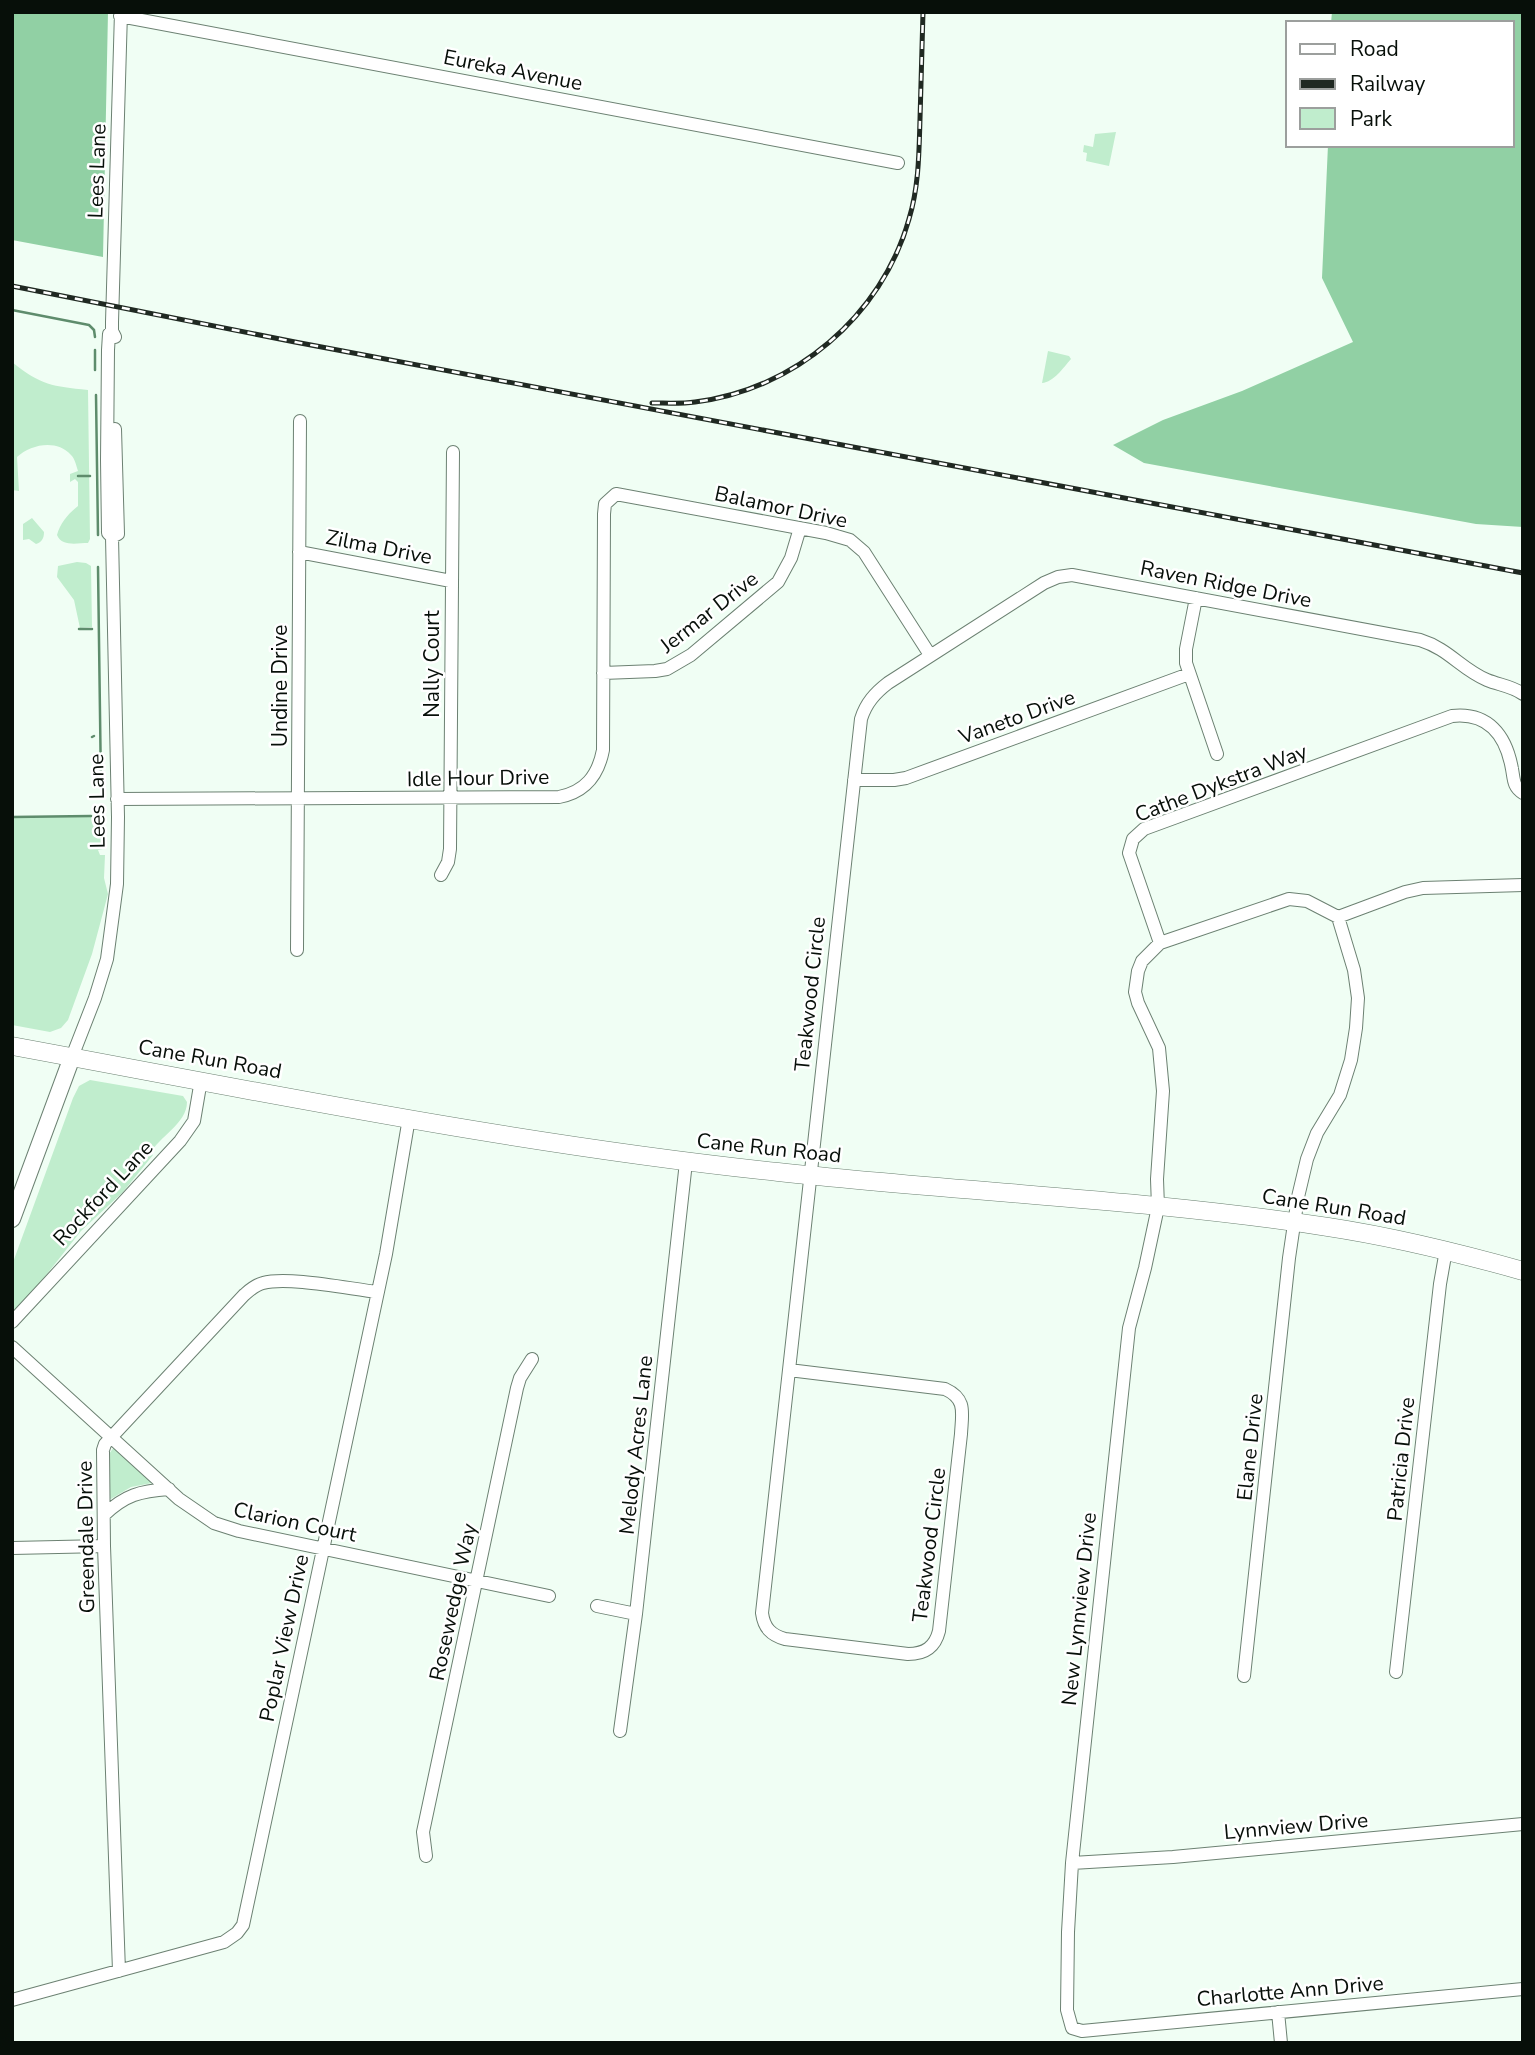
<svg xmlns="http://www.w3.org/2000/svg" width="1535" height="2055" font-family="'Nunito Sans',sans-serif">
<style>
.green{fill:#c0edcd}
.forest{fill:#91d0a4}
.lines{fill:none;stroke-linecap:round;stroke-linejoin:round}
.stream{stroke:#5e8c6c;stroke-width:2.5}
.minor-casing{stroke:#6c8172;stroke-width:14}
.major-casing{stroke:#6c8172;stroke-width:18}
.highway-casing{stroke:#6c8172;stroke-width:19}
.minor{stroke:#fff;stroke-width:12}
.major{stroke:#fff;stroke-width:16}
.highway{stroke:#fff;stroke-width:18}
.rail-casing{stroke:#202922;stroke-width:5}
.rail{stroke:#fff;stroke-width:2.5;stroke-dasharray:8;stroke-linecap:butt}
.labels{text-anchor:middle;stroke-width:5;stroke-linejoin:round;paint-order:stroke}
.street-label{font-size:21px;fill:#070f09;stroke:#fff}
</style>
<rect width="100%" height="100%" fill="#f0fef4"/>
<path class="green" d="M1116,132L1109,166L1086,161L1087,153L1083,152L1084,145L1093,147L1095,134Z
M1048,351L1069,356L1071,359C1063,368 1054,382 1042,383Z
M12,362C42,386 52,386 88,390L90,539L88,543C77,543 62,547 57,535C60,523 69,513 78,506V482L75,479L70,482V474L78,471C76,465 75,459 71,455C57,439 31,444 17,457L19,491L12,490Z
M32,518L44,532C44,538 42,542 36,544L29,539L23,540V524Z
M77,562L86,563L91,566L92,627L80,628L74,600L57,577L58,566Z
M91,816L93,826L103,827V849L98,850L100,855H105L104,878L108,894L92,954L68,1020L61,1028L50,1032L12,1025V817Z
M90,1080L183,1096L187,1102C187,1124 158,1137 151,1153L153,1155L123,1192L81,1231L43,1279L12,1314V1265L73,1098L79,1086Z
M115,1446L152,1480V1483L131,1487L109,1500L108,1455Z"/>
<path class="forest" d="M12,12H108L103,257L12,240Z
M1332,12H1523V527L1476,524L1144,463L1113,445L1163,420L1242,391L1353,342L1322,278L1328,145H1512V23H1331Z"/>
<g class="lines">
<path class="stream" d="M12,310L89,325L94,330L95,337
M95,350V370
M96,395L98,535
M78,476H90
M98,567L101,786
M79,629H92
M92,737L94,736
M12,817L91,816"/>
<g class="minor-casing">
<path id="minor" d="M120,16L898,163
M115,337L112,331V322L121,12
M112,537L118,534L115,429
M299,552L451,581
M1196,598L1186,649V663L1217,754
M603,673L655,671L667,669L691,655L778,582L791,558L800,528
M854,780H894L906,778L1189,674
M117,799L559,797C585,792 598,776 603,750L604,514L605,504L616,494L826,533L850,540L864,552L930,655
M441,875L448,862L450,849L453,452
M1523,885L1423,888L1405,892L1338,917L1307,901L1289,899L1160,943L1142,961L1138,971L1135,992L1138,1003L1159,1048L1163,1091L1157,1179L1158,1207L1145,1268L1129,1328L1072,1863L1068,1932L1067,2010L1072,2028L1082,2031L1523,1989
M1160,943L1129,853L1133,839L1144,829L1452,716C1488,712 1506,735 1512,769C1514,779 1513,787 1523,793
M297,950L300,421
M72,1057L95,998L107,959L117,884L118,817L112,537L108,533L107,460L108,350L109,334L112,331
M12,1322L180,1141L194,1121L201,1080
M12,1347L179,1499L214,1523L239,1531L549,1596
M789,1370L861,719C866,703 875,693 888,683L1044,583L1058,577L1072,575L1420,640C1449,649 1461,669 1487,680C1499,685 1512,686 1523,694
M789,1370L945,1389C967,1399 962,1413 961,1434L939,1631C935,1647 925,1654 908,1654L785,1639C771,1635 764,1628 762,1613Z
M104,1515C125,1495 140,1491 169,1489
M12,1548L104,1546
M597,1606L636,1614
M1396,1672L1440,1284L1446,1250
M1244,1676L1289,1258L1298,1197L1307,1159L1317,1133L1340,1095L1351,1060L1356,1028L1358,998L1354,970L1338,917
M620,1731L636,1614L686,1162
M426,1856L423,1832L517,1388L520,1378L532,1359
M1072,1863L1173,1857L1523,1824
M119,1971L104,1546L103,1450L105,1444L244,1295C250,1290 255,1285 263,1283C288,1276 350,1289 378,1292
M12,2000L224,1942L237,1933L243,1925L386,1254L409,1118
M1278,2012L1281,2043"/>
</g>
<g class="major-casing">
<path id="major" d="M12,1219L72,1057"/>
</g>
<g class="highway-casing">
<path id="highway" d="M12,1046C266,1093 521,1145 778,1172C960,1192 1146,1199 1328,1227C1394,1237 1459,1253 1523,1271"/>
</g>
<use href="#minor" class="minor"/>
<use href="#major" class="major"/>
<use href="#highway" class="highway"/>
<g class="rail-casing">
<path id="rail" d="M12,286L295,342L1523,573
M652,403C666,403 681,404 695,402C794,390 882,316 909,219C919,186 919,152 920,119C921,83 922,48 923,12"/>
</g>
<use href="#rail" class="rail"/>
</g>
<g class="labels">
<g class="street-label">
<text transform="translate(513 70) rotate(11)" y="7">Eureka Avenue</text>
<text transform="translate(97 171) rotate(-88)" y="7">Lees Lane</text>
<text transform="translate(781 507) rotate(12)" y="7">Balamor Drive</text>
<text transform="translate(379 547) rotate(11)" y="7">Zilma Drive</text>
<text transform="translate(1226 584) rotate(11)" y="7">Raven Ridge Drive</text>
<text transform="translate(709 612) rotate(-38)" y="7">Jermar Drive</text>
<text transform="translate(432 664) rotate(-90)" y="7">Nally Court</text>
<text transform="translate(280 686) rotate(-90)" y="7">Undine Drive</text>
<text transform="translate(1017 717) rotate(-20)" y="7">Vaneto Drive</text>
<text transform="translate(478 778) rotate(-1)" y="7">Idle Hour Drive</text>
<text transform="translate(1221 783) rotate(-21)" y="7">Cathe Dykstra Way</text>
<text transform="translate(97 801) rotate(-91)" y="7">Lees Lane</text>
<text transform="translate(810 994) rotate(-84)" y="7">Teakwood Circle</text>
<text transform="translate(210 1059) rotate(10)" y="7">Cane Run Road</text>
<text transform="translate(769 1148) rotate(6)" y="7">Cane Run Road</text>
<text transform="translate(103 1193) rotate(-47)" y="7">Rockford Lane</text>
<text transform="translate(1334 1207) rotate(9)" y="7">Cane Run Road</text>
<text transform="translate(636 1445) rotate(-84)" y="7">Melody Acres Lane</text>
<text transform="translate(1250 1447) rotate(-84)" y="7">Elane Drive</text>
<text transform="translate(1401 1459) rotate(-84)" y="7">Patricia Drive</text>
<text transform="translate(295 1522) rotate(12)" y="7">Clarion Court</text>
<text transform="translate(86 1537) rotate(-91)" y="7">Greendale Drive</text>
<text transform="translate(929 1545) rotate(-83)" y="7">Teakwood Circle</text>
<text transform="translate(453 1602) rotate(-78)" y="7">Rosewedge Way</text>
<text transform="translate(1079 1609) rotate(-84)" y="7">New Lynnview Drive</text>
<text transform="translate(284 1638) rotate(-78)" y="7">Poplar View Drive</text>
<text transform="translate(1296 1826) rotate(-5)" y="7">Lynnview Drive</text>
<text transform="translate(1290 1991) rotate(-5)" y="7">Charlotte Ann Drive</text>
</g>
</g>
<rect width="1535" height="2055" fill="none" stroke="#070f09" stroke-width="28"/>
<rect x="1286" y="21" width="228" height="126" fill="#ffffff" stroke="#9c9f9d" stroke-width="2"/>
<rect x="1300" y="44" width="35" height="10" fill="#ffffff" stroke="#9c9f9d" stroke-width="2"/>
<text x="1350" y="56" font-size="21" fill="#070f09">Road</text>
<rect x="1300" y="79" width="35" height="10" fill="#202922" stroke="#9c9f9d" stroke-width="2"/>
<text x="1350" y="91" font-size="21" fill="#070f09">Railway</text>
<rect x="1300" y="108" width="35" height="21" fill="#c0edcd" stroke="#9c9f9d" stroke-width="2"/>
<text x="1350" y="126" font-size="21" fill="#070f09">Park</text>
</svg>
